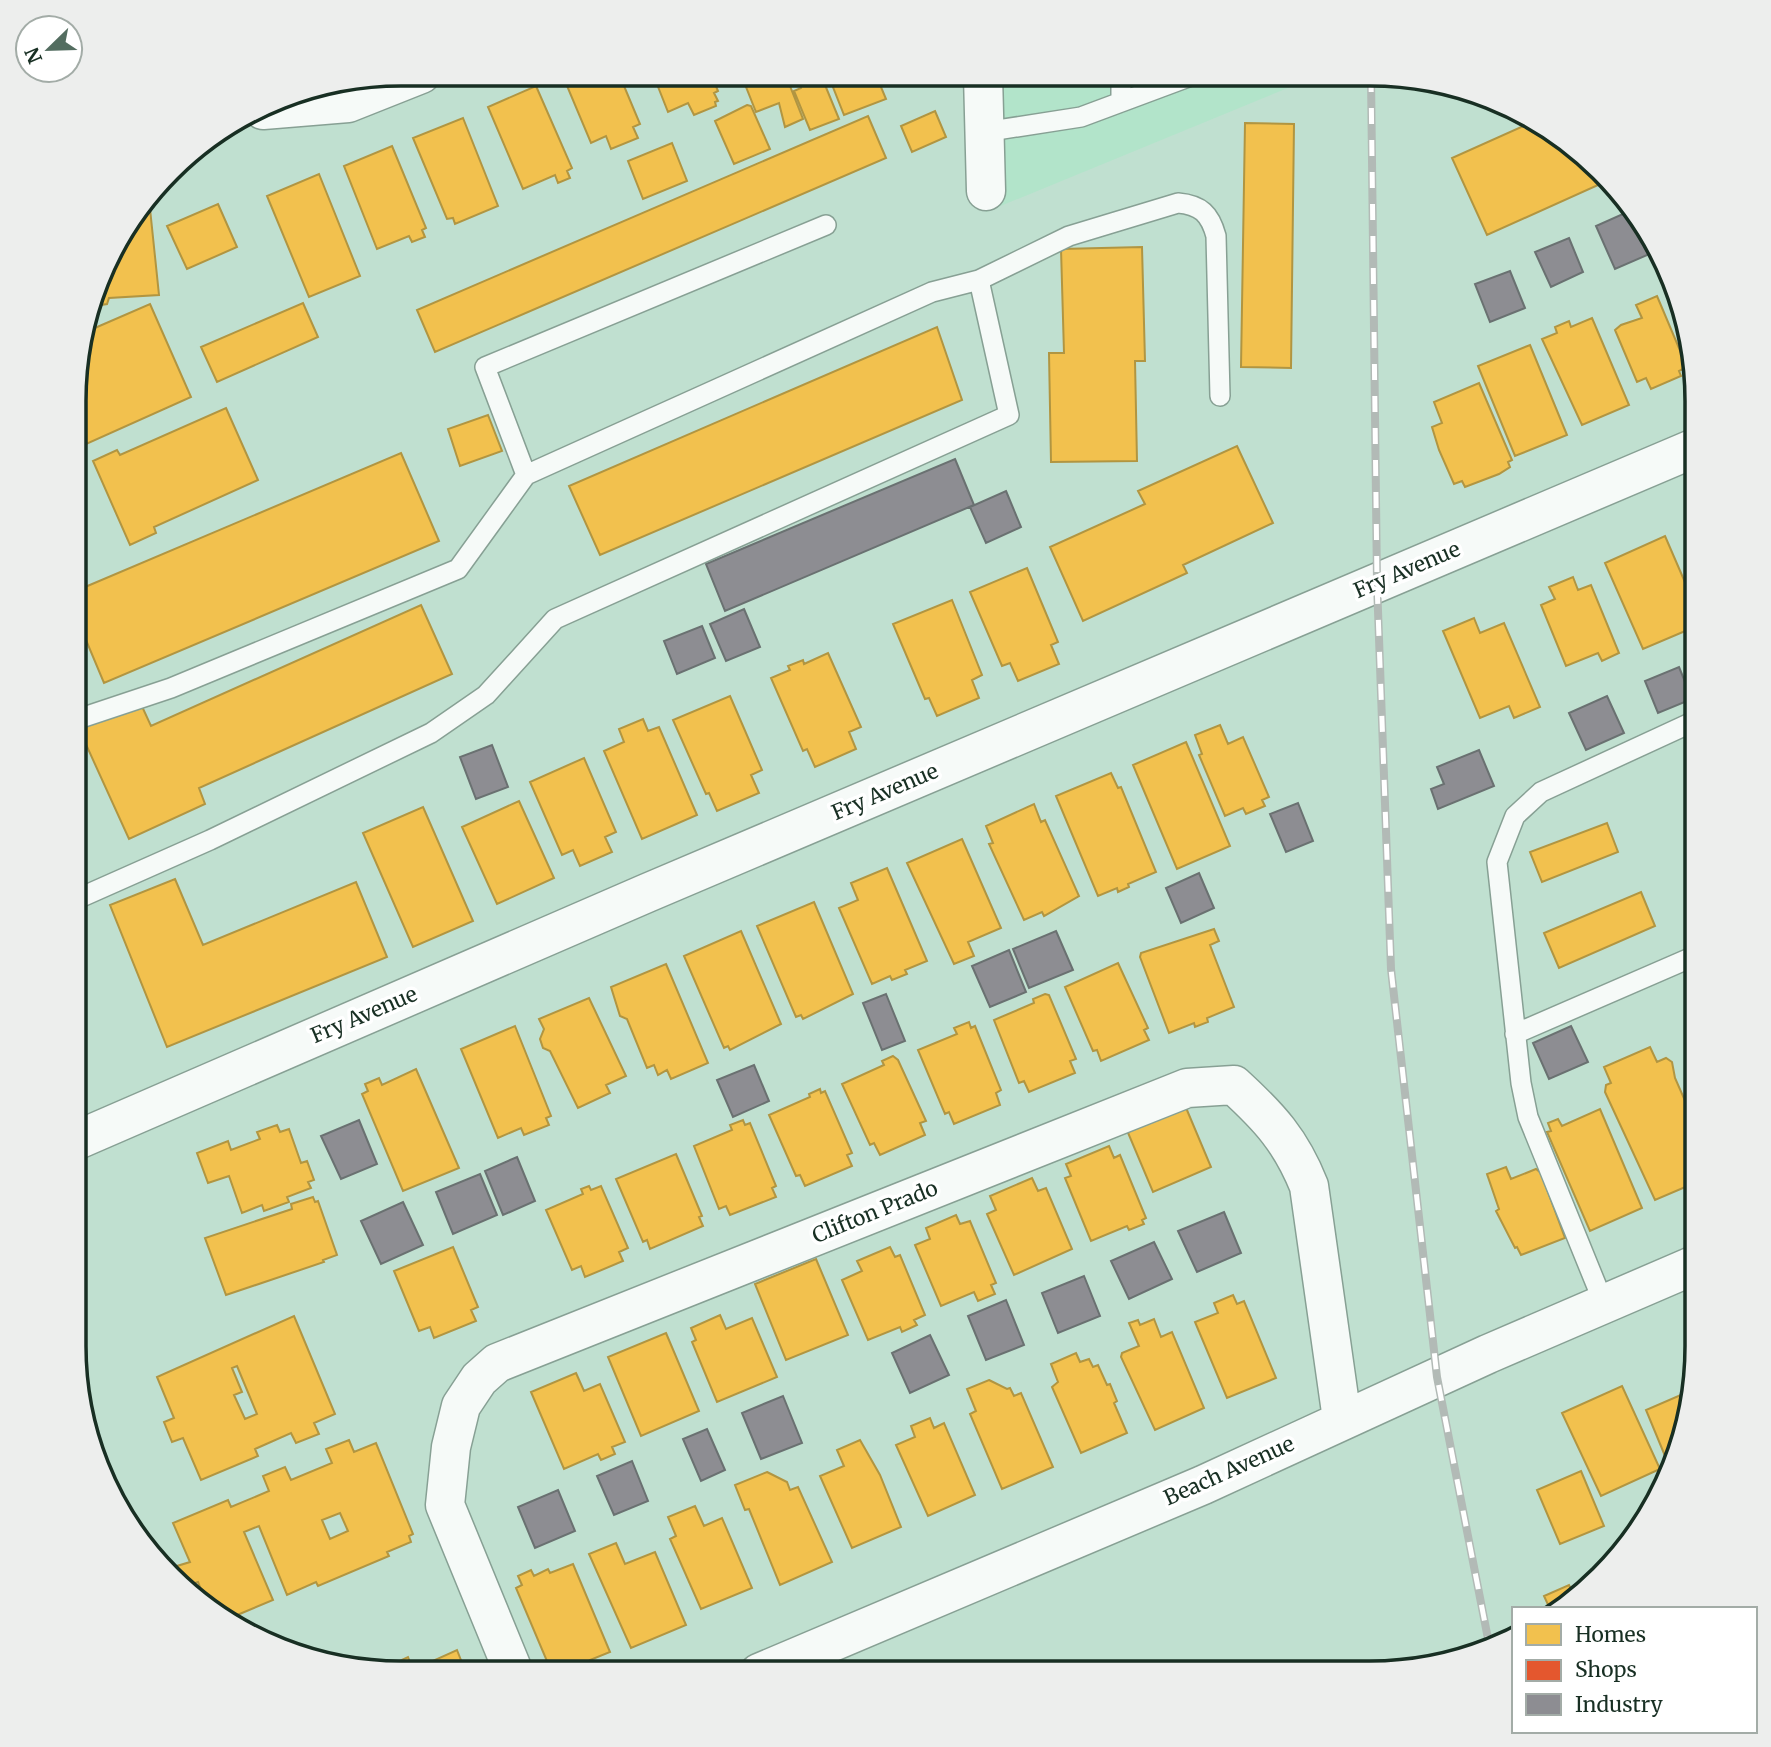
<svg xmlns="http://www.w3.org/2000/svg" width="1771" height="1747" font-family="Merriweather,serif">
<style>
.built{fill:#b2e4ca}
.homes{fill:#f2c14e;stroke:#b19541;stroke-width:2;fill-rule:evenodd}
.shops{fill:#e4572e;stroke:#a74b2b;stroke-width:2}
.industry{fill:#8d8d92;stroke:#6a7171;stroke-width:2}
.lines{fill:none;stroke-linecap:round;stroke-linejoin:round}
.service-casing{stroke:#87a094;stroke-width:22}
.minor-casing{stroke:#87a094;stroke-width:41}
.service{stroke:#f6faf8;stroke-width:19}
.minor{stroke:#f6faf8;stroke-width:38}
.rail-casing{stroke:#b2bab6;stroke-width:8}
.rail{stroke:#fff;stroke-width:5;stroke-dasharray:16;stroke-linecap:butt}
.labels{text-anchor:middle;stroke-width:7;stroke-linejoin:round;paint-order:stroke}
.street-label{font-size:21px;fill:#182f23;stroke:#fff}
.rim{fill:none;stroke:#182f23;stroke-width:3.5}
</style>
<rect width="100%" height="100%" fill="#c0e0d0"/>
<path class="built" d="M983,75L1317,76L986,212Z"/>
<path class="homes" d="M562,74H619L640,124L633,127L638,138L611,149L606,136L591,143Z
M653,74H711L718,91L714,93L718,101L715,102L716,106L694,115L688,103L668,112Z
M738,74L774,75L768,77L770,83L786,76L803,119L785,127L779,103L756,112L742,77Z
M834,75H876L886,99L844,115L829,77Z
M817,77L819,81L823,80L839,119L810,130L794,91L801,88L800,84Z
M536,86L572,168L567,171L570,178L558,183L555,175L523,189L488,107Z
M747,105L751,106L770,149L734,164L715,121Z
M935,111L946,137L912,152L901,126Z
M868,116L886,158L435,352L417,310Z
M463,118L498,206L455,224L453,218L447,219L413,138Z
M1537,120L1607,181L1487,235L1452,158Z
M1245,123L1294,124L1291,368L1241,367Z
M672,143L687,181L643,199L628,161Z
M392,146L426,228L422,230L425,237L412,242L409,236L377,249L344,166Z
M319,174L360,276L309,297L267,196Z
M149,199L159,295L109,298L107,304L95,306L92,304L117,238Z
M218,204L237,247L187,269L167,226Z
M1142,247L1145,361H1135L1137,461L1051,462L1049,353H1064L1061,249Z
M1657,296L1687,367L1679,371L1681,376L1651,389L1646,378L1637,382L1615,330L1621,325L1642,318L1636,305Z
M303,303L318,337L217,382L201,347Z
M150,304L191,397L84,445L79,434L81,334Z
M1592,318L1629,405L1582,425L1542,339L1557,333L1555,327L1569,321L1571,327Z
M937,327L962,400L600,555L569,486Z
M1530,345L1567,435L1515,456L1478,366Z
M1479,383L1512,460L1508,462L1510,467L1499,474L1465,487L1462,481L1454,484L1439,450L1432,427L1442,423L1434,402Z
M226,408L258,480L154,527L156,533L130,545L93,461L117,450L120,455Z
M488,415L502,451L460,466L448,429Z
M1237,446L1273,523L1183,565L1187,573L1083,621L1050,547L1145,504L1138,491Z
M401,453L439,541L104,683L78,621V590Z
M1665,536L1697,610V626L1643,649L1605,563Z
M1027,568L1058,642L1051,645L1059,664L1018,681L1010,663L1002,666L970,592Z
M1573,577L1578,590L1591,585L1619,653L1602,661L1598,653L1566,666L1541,605L1555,599L1549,587Z
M952,600L982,675L972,680L979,698L937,716L929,698L925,699L893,624Z
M421,605L452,674L199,788L205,804L129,839L79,729L140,702L151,726Z
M1474,618L1480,633L1504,623L1540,707L1514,718L1509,706L1480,718L1443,631Z
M828,653L861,727L849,732L856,749L815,767L807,749L803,751L771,678L790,670L788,666L803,660L804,664Z
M730,696L762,770L751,775L759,793L717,811L709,793L706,794L673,720Z
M643,719L648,731L659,727L697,815L642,839L604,751L624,742L619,729Z
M1220,725L1228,744L1243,737L1269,797L1262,800L1265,806L1246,814L1243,808L1225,816L1199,755L1202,754L1195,735Z
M1186,742L1230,846L1177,869L1133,765Z
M584,758L616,832L605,837L612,852L580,866L573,850L562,855L530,782Z
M1111,773L1118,788L1121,787L1156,872L1128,884L1129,887L1118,892L1117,888L1098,896L1056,796Z
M519,801L554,878L497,904L462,827Z
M1034,804L1041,822L1045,820L1079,896L1044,916L1042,912L1024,920L989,844L993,843L986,826Z
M423,807L473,921L413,947L363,833Z
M1607,823L1618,852L1542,882L1530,852Z
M962,839L1001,928L968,942L974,956L954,964L907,863Z
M887,868L927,961L905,970L907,974L892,980L890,976L872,984L839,908L858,900L851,883Z
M175,879L203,945L356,882L387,957L167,1047L110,905Z
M1641,892L1655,926L1559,968L1544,933Z
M814,902L853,994L803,1019L801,1015L796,1017L757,926Z
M1214,929L1219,941L1210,945L1234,1007L1207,1018L1208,1022L1195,1027L1194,1023L1169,1033L1140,957L1141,953Z
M741,931L781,1024L730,1050L728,1046L724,1048L684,956Z
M1118,963L1148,1028L1144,1030L1149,1040L1101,1061L1097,1050L1093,1051L1065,987Z
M666,964L708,1063L671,1079L667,1070L658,1075L654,1065L647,1068L627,1019L620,1016L611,987Z
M1045,994L1049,995L1076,1059L1070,1061L1075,1073L1029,1092L1024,1081L1019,1083L994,1020L1034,1003L1033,999Z
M589,998L626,1076L606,1085L610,1093L578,1108L550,1051L543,1048L540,1039L544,1029L539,1019Z
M969,1022L971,1028L975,1026L1001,1090L996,1093L1000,1105L954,1124L949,1112L945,1114L918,1050L957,1034L954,1028Z
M515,1026L551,1116L546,1118L549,1125L524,1135L521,1128L498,1138L461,1049Z
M1650,1047L1657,1062L1666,1058L1672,1062L1675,1078L1697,1128V1182L1655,1200L1605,1092L1606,1085L1611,1083L1604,1067Z
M893,1056L898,1060L926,1121L920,1123L925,1135L880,1155L874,1143L870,1145L842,1084L884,1065L882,1061Z
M416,1069L459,1168L403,1191L362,1094L368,1091L365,1084L379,1078L382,1085Z
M820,1089L821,1093L825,1091L852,1153L847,1155L852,1166L805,1186L800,1175L796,1176L769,1115L810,1097L809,1094Z
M1184,1103L1211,1167L1153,1192L1126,1128Z
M1600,1109L1642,1208L1590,1231L1547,1132L1551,1131L1548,1123L1558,1119L1562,1126Z
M743,1120L745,1125L750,1123L776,1186L772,1188L776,1197L730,1215L726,1206L719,1209L694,1146L732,1130L730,1125Z
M277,1125L280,1132L289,1129L301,1163L307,1161L314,1180L308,1182L311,1188L287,1197L289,1202L264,1211L262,1205L242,1213L229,1176L208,1183L197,1153L228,1141L231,1150L260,1139L257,1132Z
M1109,1146L1114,1158L1120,1155L1146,1218L1142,1220L1144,1224L1129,1230L1127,1226L1091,1241L1065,1178L1071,1176L1066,1164Z
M676,1154L702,1216L699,1217L703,1226L650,1249L647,1240L643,1242L616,1179Z
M1506,1167L1511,1179L1536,1169L1541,1173L1565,1238L1521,1255L1517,1247L1515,1248L1496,1211L1499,1209L1487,1174Z
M1032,1178L1038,1191L1046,1188L1072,1249L1014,1275L987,1214L996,1210L990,1196Z
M589,1186L591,1190L601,1186L628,1248L619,1252L623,1261L585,1277L581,1266L572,1270L546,1210L583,1194L581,1189Z
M313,1197L315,1202L318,1201L337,1255L323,1260L324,1262L226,1295L205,1238L292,1209L291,1204Z
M956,1215L960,1224L970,1221L996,1283L991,1285L995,1294L978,1301L974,1292L941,1306L915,1245L930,1239L926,1228Z
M453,1247L478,1307L471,1310L476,1321L434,1338L430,1327L419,1331L394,1271Z
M890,1247L895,1257L900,1255L925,1315L914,1320L917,1325L902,1332L900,1327L868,1340L842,1280L862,1271L857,1261Z
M816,1259L848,1335L786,1360L755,1284Z
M1233,1295L1237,1304L1244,1301L1276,1378L1227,1398L1195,1322L1218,1313L1214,1303Z
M720,1315L726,1329L752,1318L777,1377L717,1402L692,1342L696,1340L691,1328Z
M294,1316L335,1414L314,1423L319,1434L296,1443L291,1433L255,1449L258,1456L201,1480L183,1438L172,1442L164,1422L174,1418L157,1377ZM237,1366L257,1414L245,1419L234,1395L242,1392L232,1368Z
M1154,1319L1161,1337L1172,1332L1204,1408L1155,1430L1121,1357L1122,1353L1139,1346L1129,1323L1138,1320L1140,1325Z
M666,1333L699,1411L641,1436L608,1357Z
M1076,1353L1080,1362L1089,1359L1093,1367L1098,1365L1107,1385L1110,1384L1117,1401L1114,1403L1127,1433L1081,1453L1052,1387L1058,1382L1051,1364Z
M576,1373L584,1391L600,1384L625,1442L612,1447L615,1454L601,1460L598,1454L564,1469L531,1392Z
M989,1380L1007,1389L1010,1388L1014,1396L1021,1393L1053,1467L1002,1489L970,1414L976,1411L967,1389Z
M1622,1386L1660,1469L1601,1496L1562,1413Z
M1690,1391L1670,1468L1646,1410Z
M930,1418L934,1428L944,1423L975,1495L928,1516L896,1445L915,1437L911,1426Z
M349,1440L354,1452L376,1443L413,1534L409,1536L411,1542L387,1552L389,1556L318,1586L316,1582L287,1595L259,1526L244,1532L273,1600L230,1618L204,1597L198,1582L189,1585L183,1580L177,1566L190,1562L173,1523L228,1500L231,1507L269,1491L263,1476L285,1467L291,1480L332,1463L326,1449ZM340,1513L348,1531L330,1539L322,1520Z
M860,1440L880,1475L901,1527L852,1548L820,1476L844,1466L837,1450Z
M1581,1471L1604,1526L1560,1544L1537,1490Z
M767,1472L787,1482L790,1490L798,1487L832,1562L780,1585L749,1509L745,1510L735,1485Z
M695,1506L704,1526L722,1518L752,1588L701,1609L670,1539L676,1536L668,1517Z
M616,1543L625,1564L655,1552L686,1625L631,1648L589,1554Z
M573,1564L610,1652L590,1660L596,1673H589L584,1663L562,1673H552L516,1588L522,1585L518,1576L531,1570L534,1576L548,1569L550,1573Z
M1569,1585L1575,1599L1564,1609H1550L1544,1596Z
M457,1650L466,1673L376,1672L408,1657L413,1670Z"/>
<path class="shops" d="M1030,75H1080V84L1030,85Z"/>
<path class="industry" d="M1634,209L1654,252L1615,269L1596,226Z
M1569,238L1583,272L1551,287L1535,252Z
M1510,271L1525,308L1490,322L1475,284Z
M955,459L974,505L725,611L706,564Z
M1006,491L1021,527L986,543L970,507Z
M744,609L760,647L726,661L710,624Z
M702,626L715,658L677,674L664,641Z
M1679,667L1692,699L1658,713L1645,681Z
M1607,696L1624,733L1586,750L1569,713Z
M492,745L508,787L476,799L460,757Z
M1479,750L1494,786L1438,809L1431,789L1444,784L1437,767Z
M1298,803L1313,841L1286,852L1270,814Z
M1199,873L1214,908L1181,923L1166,888Z
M1056,931L1073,970L1029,988L1013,949Z
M1009,950L1026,992L990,1007L972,966Z
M886,994L905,1041L882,1050L863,1003Z
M1571,1026L1588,1062L1549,1079L1533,1043Z
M754,1065L769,1101L733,1117L717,1080Z
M359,1120L377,1164L341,1179L321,1136Z
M517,1157L535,1201L503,1215L485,1171Z
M480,1174L497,1215L453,1234L436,1192Z
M403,1202L423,1245L381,1264L361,1221Z
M1224,1212L1241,1253L1197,1272L1178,1231Z
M1154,1242L1172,1279L1129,1299L1111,1261Z
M1084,1276L1100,1316L1058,1333L1042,1293Z
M1006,1300L1024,1345L986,1360L968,1316Z
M930,1335L949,1375L910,1393L892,1353Z
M783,1396L802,1443L761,1459L742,1413Z
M707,1429L725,1470L701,1481L683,1439Z
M632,1461L648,1501L614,1515L597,1476Z
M558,1490L575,1531L535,1548L518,1507Z"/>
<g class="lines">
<g class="service-casing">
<path id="service" d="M1121,75V102
M984,132L1081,117L1191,76
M979,280L1069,236L1178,203C1201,205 1210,214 1216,236L1220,396
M526,475L485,367L826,225
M77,899L210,840L431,733L486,695L555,619L1009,415L979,280L932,292L526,475L458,569L171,688L78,719
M1515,1034L1697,955
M1604,1304L1528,1117L1521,1083L1497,862L1515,816L1541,792L1697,720"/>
</g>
<g class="minor-casing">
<path id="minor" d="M983,75L986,191
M263,110L348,103L421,74
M75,1141L647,893L1697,447
M514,1673L445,1505L451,1447L461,1406L479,1379L497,1363L1187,1088L1234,1085C1270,1118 1291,1141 1309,1186L1342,1419
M759,1673L1203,1485L1488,1354L1697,1264"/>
</g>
<use href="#service" class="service"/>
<use href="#minor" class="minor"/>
<g class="rail-casing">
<path id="rail" d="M1371,76L1377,583L1391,969L1437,1377L1490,1649"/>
</g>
<use href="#rail" class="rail"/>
</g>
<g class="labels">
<g class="street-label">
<text transform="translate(1407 570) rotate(-23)" y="7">Fry Avenue</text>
<text transform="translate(885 792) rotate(-23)" y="7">Fry Avenue</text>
<text transform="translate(364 1015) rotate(-23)" y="7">Fry Avenue</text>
<text transform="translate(875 1212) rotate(-22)" y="7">Clifton Prado</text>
<text transform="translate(1229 1471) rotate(-24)" y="7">Beach Avenue</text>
</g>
</g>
<path d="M0 0H1771V1747H0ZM401 86H1370A315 315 0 0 1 1685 401V1346A315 315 0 0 1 1370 1661H401A315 315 0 0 1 86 1346V401A315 315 0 0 1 401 86Z" fill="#edeeed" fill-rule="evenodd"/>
<path class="rim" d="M401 86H1370A315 315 0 0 1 1685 401V1346A315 315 0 0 1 1370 1661H401A315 315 0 0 1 86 1346V401A315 315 0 0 1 401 86Z"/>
<rect x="1512" y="1607" width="245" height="126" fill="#ffffff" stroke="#a3aca7" stroke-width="2"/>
<rect x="1526" y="1624" width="35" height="21" fill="#f2c14e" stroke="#a3aca7" stroke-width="2"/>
<text x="1575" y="1642" font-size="21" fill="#182f23">Homes</text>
<rect x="1526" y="1660" width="35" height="21" fill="#e4572e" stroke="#a3aca7" stroke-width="2"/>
<text x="1575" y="1677" font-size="21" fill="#182f23">Shops</text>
<rect x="1526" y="1694" width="35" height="21" fill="#8d8d92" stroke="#a3aca7" stroke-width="2"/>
<text x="1575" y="1712" font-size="21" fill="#182f23">Industry</text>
<g transform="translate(49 49) rotate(247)"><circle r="33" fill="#ffffff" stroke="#a3aca7" stroke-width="2"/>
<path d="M0-5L12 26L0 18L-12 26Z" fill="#536d60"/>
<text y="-10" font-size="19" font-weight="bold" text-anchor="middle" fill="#182f23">N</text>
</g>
</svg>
